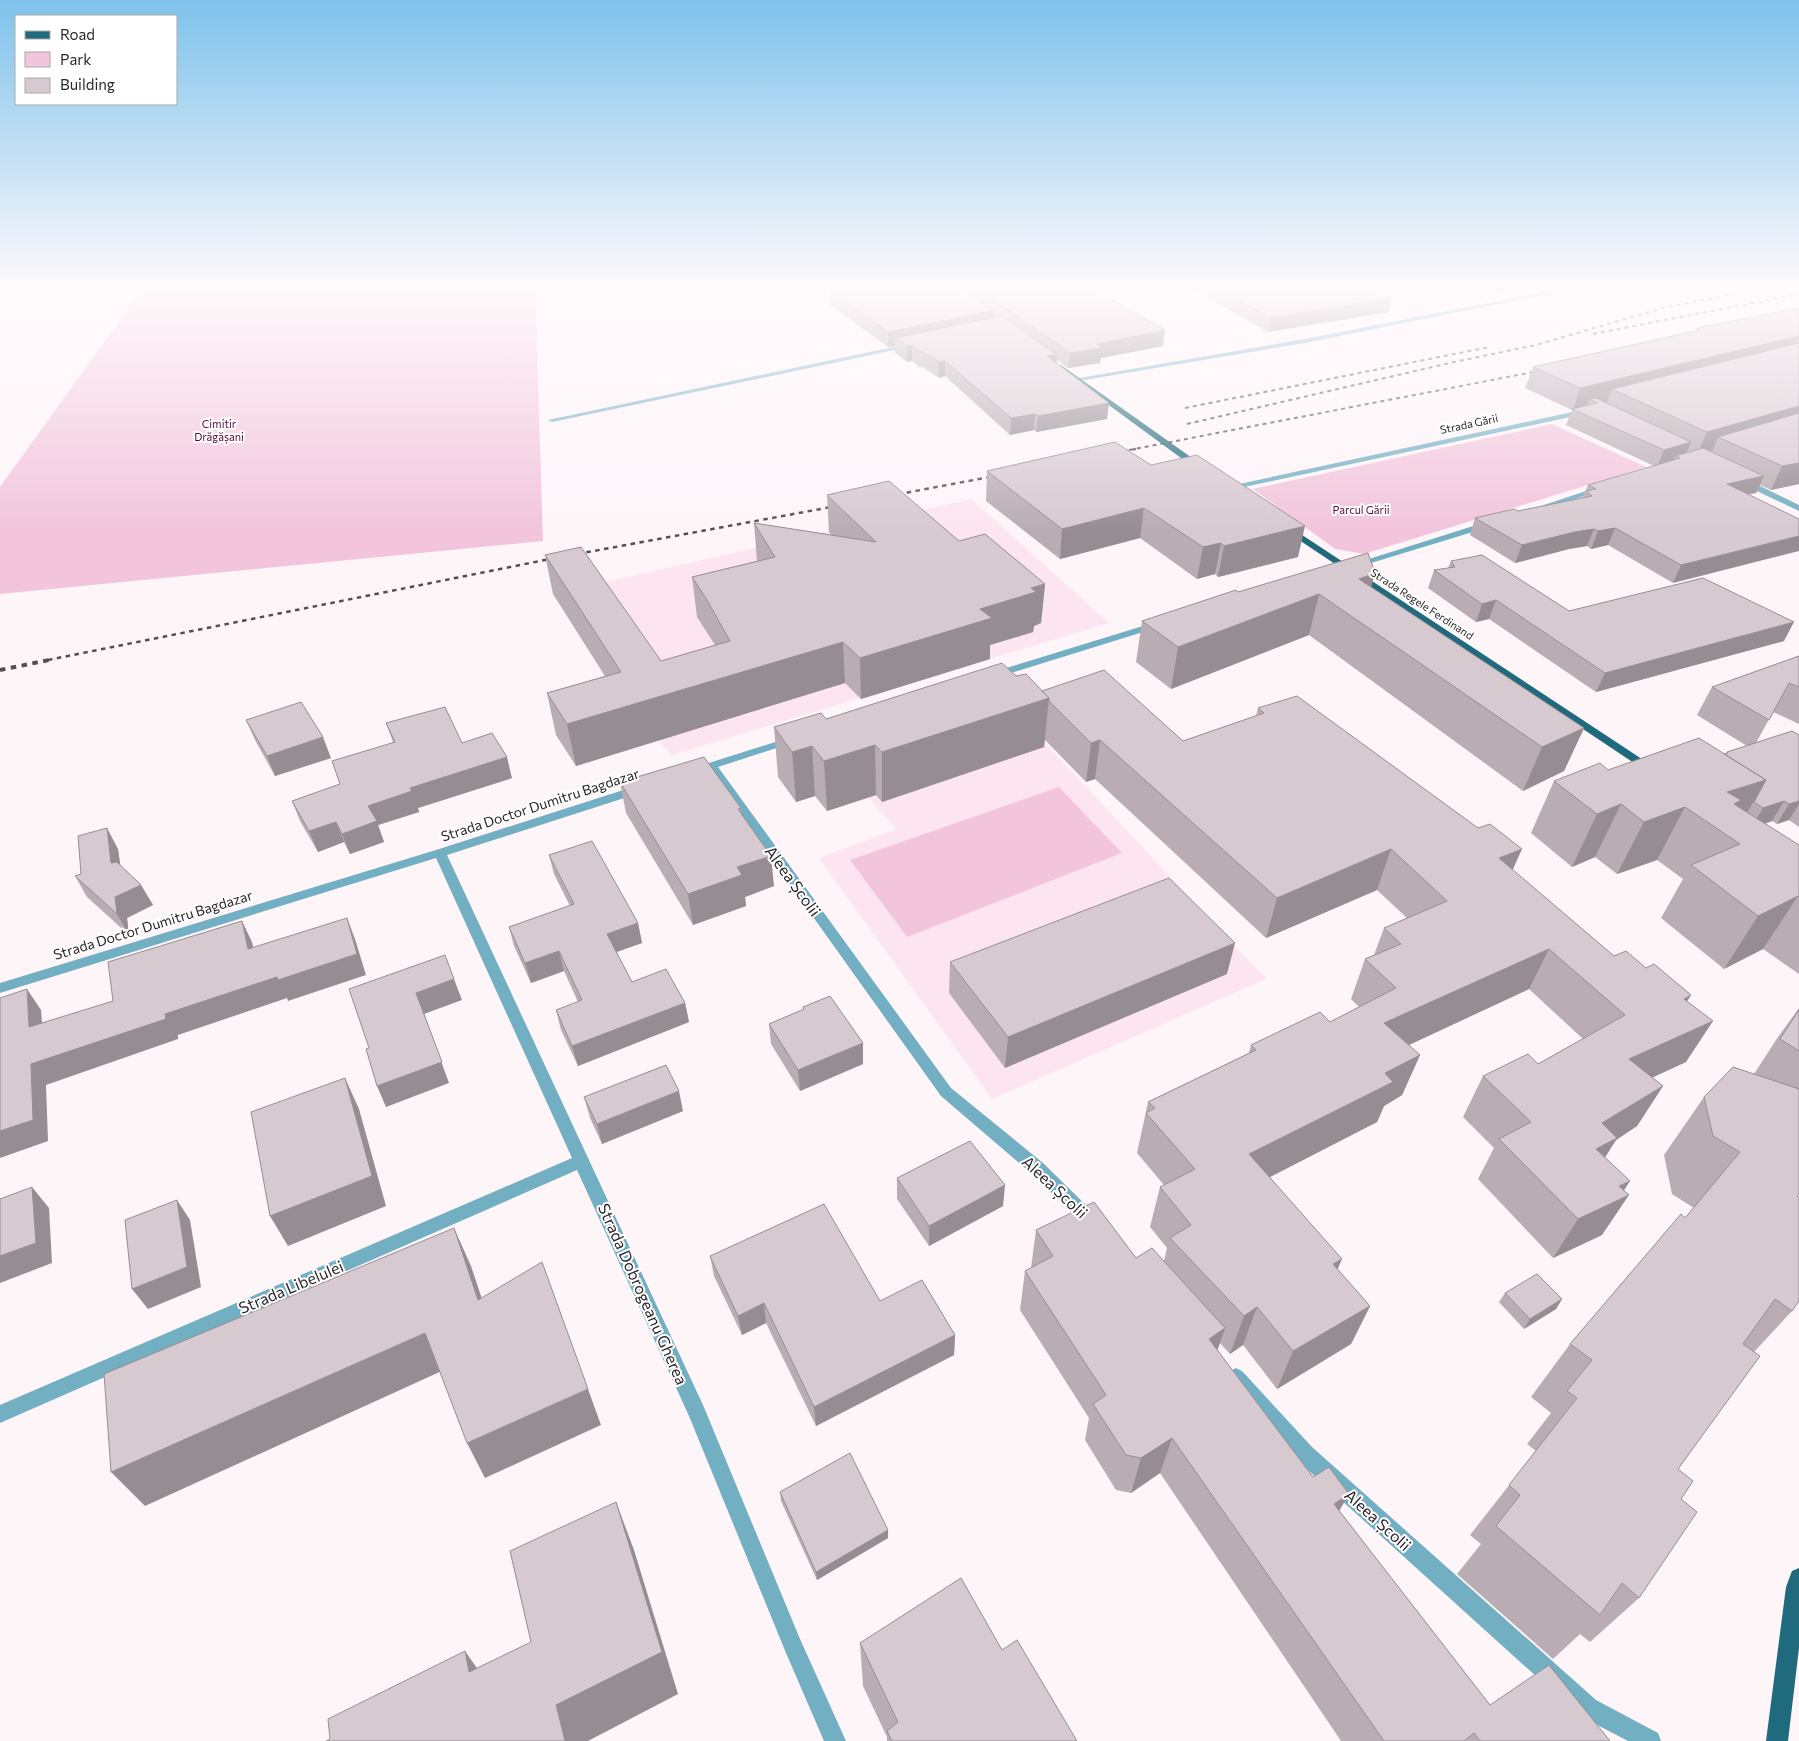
<svg xmlns="http://www.w3.org/2000/svg" width="1799" height="1741" font-family="Commissioner,sans-serif">
<style>
.built{fill:#fce5f0}
.green{fill:#f2c5dc}
.lines{fill:none;stroke-linecap:round;stroke-linejoin:round}
.minor{fill:#72afc2;fill-rule:evenodd}
.major{fill:#206a7e;fill-rule:evenodd}
.rail-far2{stroke:#544e51;stroke-width:2;stroke-dasharray:4 4;stroke-linecap:butt}
.rail-far1{stroke:#544e51;stroke-width:2.5;stroke-dasharray:4.5 4.5;stroke-linecap:butt}
.rail{stroke:#544e51;stroke-width:4;stroke-dasharray:5.5 5.5;stroke-linecap:butt}
.wall{fill:#b9adb3}
.shaded-wall{fill:#968d92}
.building{fill:#d7c9d0;stroke:#968d92}
.labels{text-anchor:middle;stroke-width:4;stroke-linejoin:round;paint-order:stroke}
.far-park-label{font-size:11px;fill:#57083d;stroke:#fff}
.far-street-label{font-size:11px;fill:#2d272a;stroke:#fff}
.street-label{font-size:14px;fill:#2d272a;stroke:#fff}
.near-street-label{font-size:16px;fill:#2d272a;stroke:#fff}
</style>
<rect width="100%" height="100%" fill="#fef5f9"/>
<path class="built" d="M971,499L1109,623L672,755L618,698L553,594Z
M1002,697L1266,979L992,1099L819,858L896,829L831,755Z"/>
<path class="green" d="M144,287H535L543,541L0,594V487Z
M1552,424L1646,467L1364,554L1335,549L1253,489Z
M1059,787L1122,853L907,937L850,860Z"/>
<g class="lines">
<path class="minor" d="M1569,287H1583L1305,343L1078,381L1074,379L1305,339Z
M912,343L914,344V346L552,422L548,420Z
M1586,409L1590,411L1589,413L1230,490L1226,488L1230,486Z
M1740,479H1746L1799,505V511L1740,483Z
M1598,487L1605,489L1542,510L1535,508Z
M1486,522L1489,523V527L1358,567L1355,568L1350,565Z
M1156,622L1159,623V627L998,677H990L989,675L990,673Z
M791,737L795,738L797,740L795,742L718,767L951,1088L1043,1163L1096,1215L1098,1220L1096,1225L1090,1227L1084,1225L1031,1173L941,1096L708,770L694,774L688,771L690,769Z
M639,785L643,786L645,789L643,792L447,855L703,1405L800,1639L846,1741H824L786,1653L689,1416L577,1170L0,1423V1405L572,1158L436,858L0,993V983L436,850Z
M1236,1368L1242,1371L1312,1447L1596,1700L1658,1733L1661,1741H1628L1580,1716L1298,1461L1230,1383L1227,1377L1230,1371Z"/>
<path class="major" d="M1057,365H1061L1202,465V469H1196L1057,367Z
M1290,527L1654,767L1656,769L1650,772L1646,771L1287,532L1286,530Z
M1799,1568V1648L1788,1741H1766L1786,1587L1792,1571Z"/>
<path class="rail-far2" d="M1593,334L1799,294
M1185,408L1489,347
M1187,424L1454,362L1536,345L1663,308L1767,287
M1129,450L1544,370"/>
<path class="rail-far1" d="M1115,453L1136,449
M889,496L1000,475
M48,660L545,560L842,505"/>
<path class="rail" d="M0,670L54,659"/>
</g>
<path class="wall" d="M827,287H1079L1163,346L1101,358L1100,363L1068,368L1057,360V364L1107,419L1036,432L1034,430L1010,435L945,376L939,378L923,367H919L912,361L907,362L895,353V346L888,347L830,305V291L832,290Z
M1184,287H1369L1389,312L1268,332L1198,292L1193,293Z
M1479,287H1531L1495,294Z
M1799,308V484L1771,490L1760,485L1756,493L1748,494L1673,583L1608,545L1591,549L1587,546L1569,549L1515,563L1470,535L1475,518L1518,511L1583,497L1588,485L1654,466L1566,425L1572,410L1525,388L1533,367L1696,331L1697,328Z
M1151,465L1298,557L1218,577L1215,574L1197,579L1140,538L1060,559L986,501L987,471Z
M827,495L959,541L1045,584L1041,623L1034,626L1033,632L990,645V659L861,699L845,683L576,766L556,735L547,693L605,676L553,594L545,555L661,661L715,645L697,617L692,577L757,561L754,523L832,535L829,532Z
M1451,561L1569,611L1784,641L1596,692L1489,619L1476,622L1428,588L1434,570L1448,568Z
M1371,587L1584,728L1564,771L1523,791L1309,635L1171,689L1136,662L1142,621L1238,592Z
M1799,656V724L1773,712L1756,743L1799,735V827L1789,820L1777,824L1772,821L1765,824L1799,845V974L1763,949L1724,969L1661,918L1683,879L1657,860L1617,874L1595,857L1572,867L1531,833L1554,781L1608,770L1725,754L1727,752L1747,746L1697,715L1712,687Z
M1016,676L1042,691L1183,741L1256,716L1258,708L1512,870L1614,956L1687,1002L1686,1062L1652,1077L1663,1086L1637,1126L1616,1140L1605,1157L1624,1190L1602,1235L1553,1258L1478,1179L1494,1148L1463,1117L1483,1076L1538,1064L1583,1039L1529,989L1409,1045L1420,1055L1402,1095L1384,1106L1377,1122L1270,1177L1338,1270L1370,1306L1351,1344L1277,1389L1243,1345L1230,1354L1220,1343L1217,1350L1313,1477L1349,1494L1339,1511L1490,1705L1610,1741H1341L1160,1473L1131,1493L1116,1490L1085,1440L1089,1418L1020,1310L1025,1271L1031,1268L1036,1230L1136,1258L1164,1261L1167,1248L1150,1227L1160,1187L1164,1185L1137,1153L1148,1102L1249,1053L1251,1045L1330,1022L1359,1007L1351,999L1365,959L1374,955L1384,928L1407,918L1377,890L1266,938L1095,779L1086,782L1045,740L1044,747L882,802L876,795L827,811L815,796L796,802L778,777L774,727L826,719Z
M246,720L331,758L275,776L255,740Z
M386,723L462,743L512,778L418,808L419,812L378,825L384,842L350,854L344,842L318,852L300,821L292,801L340,784L393,742Z
M620,782L741,808V814L774,886L745,897L746,906L693,925L626,813Z
M118,849L120,865L141,885L153,905L127,918L129,935L87,897L75,876L81,874Z
M549,855L638,923L642,943L616,952L632,982L685,1003L689,1022L578,1066L561,1030L556,1010L578,1002L564,971L531,983L514,946L509,927L570,906L554,874Z
M950,962L1227,974L1005,1068L949,993Z
M803,1007L863,1064L800,1091L771,1044L769,1024L803,1010Z
M1799,1008V1194L1797,1196L1792,1311L1754,1352L1678,1469L1681,1499L1639,1598L1590,1642L1580,1634L1553,1659L1457,1574L1481,1544L1470,1535L1536,1451L1527,1444L1551,1413L1531,1397L1570,1344L1685,1218L1694,1208L1672,1194L1664,1155L1704,1097L1754,1074L1778,1037Z
M584,1097L683,1111L602,1144L590,1118Z
M897,1178L1003,1206L929,1246L897,1199Z
M710,1256L880,1301L955,1335L954,1355L816,1426L766,1323L742,1335L714,1276Z
M1505,1293L1562,1299L1556,1309L1524,1329L1499,1302Z
M780,1492L888,1538L817,1580L781,1501Z
M860,1643L1002,1650L1077,1741H887V1737L863,1686Z"/>
<path class="shaded-wall" d="M1194,287H1198V292L1193,293Z
M1496,287H1531L1495,294Z
M1392,298L1389,312L1268,332L1270,318Z
M994,310V325L895,338V346L888,347V332Z
M1165,330L1163,346L1101,358L1100,363L1068,368L1070,353L1097,344Z
M1799,336V354L1612,389L1607,402L1597,404V403L1590,399L1587,406L1573,409L1580,388Z
M912,345V361L907,362V346Z
M1057,355L1056,370L1047,356Z
M945,361V376L939,378V362Z
M1109,403L1107,419L1036,432L1038,416Z
M1799,406V425L1718,437L1713,450L1697,455L1707,432Z
M1035,414L1034,430L1010,435L1011,418Z
M1691,442L1684,459L1680,458L1675,456L1673,462L1657,467L1664,450Z
M1799,463V484L1771,490L1782,466Z
M1764,476L1756,493L1719,500L1727,484Z
M1144,508L1140,538L1060,559L1062,529Z
M1305,526L1298,557L1218,577L1224,546Z
M1615,528L1608,545L1591,549L1598,531Z
M1594,529L1587,546L1569,549L1515,563L1522,545L1575,532Z
M1799,536V551L1673,583L1681,565Z
M1221,543L1215,574L1197,579L1203,547Z
M1375,573L1364,614L1359,579Z
M1045,584L1041,623L1034,626L1033,632L990,645V659L861,699L860,658L1031,588Z
M1319,594L1309,635L1171,689L1178,647Z
M1496,600L1489,619L1476,622L1482,604Z
M1794,622L1784,641L1596,692L1605,673Z
M843,642L845,683L576,766L567,724Z
M1049,698L1044,747L882,802V752Z
M1584,728L1564,771L1523,791L1542,747Z
M323,737L331,758L275,776L267,756Z
M1100,740L1095,779L1086,782L1091,743Z
M875,745L876,795L827,811L824,761Z
M812,746L815,796L796,802L792,752Z
M507,757L512,778L418,808L419,812L378,825L384,842L350,854L342,834L368,806L410,788Z
M1766,780L1736,832L1727,792Z
M1784,801L1772,821L1751,828L1763,808Z
M1799,801V804L1789,820L1777,824L1789,804Z
M1621,804L1595,857L1572,867L1597,814Z
M1685,807L1657,860L1617,874L1644,822Z
M336,822L344,842L318,852L309,831Z
M107,828L118,849L123,884L111,863Z
M1391,849L1377,890L1266,938L1277,898Z
M1522,849L1504,889L1499,858Z
M771,856L774,886L745,897L746,906L693,925L688,894L737,867Z
M141,885L153,905L127,918L129,935L117,914L115,897Z
M1798,896L1763,949L1724,969L1758,916Z
M347,918L355,939L366,975L288,1001L287,998L178,1035V1039L46,1085L48,1141L0,1158V1131L31,1064Z
M242,921L252,942L259,970L248,949Z
M638,923L642,943L611,954L607,934Z
M1235,943L1227,974L1005,1068L1008,1037Z
M1549,949L1529,989L1368,1064L1384,1023Z
M559,951L564,971L531,983L525,963Z
M454,979L462,1000L424,1014L449,1083L386,1107L377,1086L416,993Z
M27,989L41,1010L44,1048L29,1027Z
M1691,995L1666,1035L1684,999Z
M685,1003L689,1022L578,1066L572,1046Z
M1713,1021L1686,1062L1604,1100L1629,1059Z
M863,1043V1064L800,1091L798,1070Z
M1420,1055L1402,1095L1384,1106L1377,1122L1237,1194L1249,1154L1385,1073Z
M345,1078L359,1109L386,1206L288,1246L270,1216Z
M1663,1086L1637,1126L1616,1140L1592,1178L1602,1123Z
M679,1091L683,1111L602,1144L597,1124Z
M1630,1181L1617,1201L1629,1195L1602,1235L1553,1258L1578,1219L1619,1186Z
M1005,1185L1003,1206L929,1246V1226Z
M32,1187L49,1208L52,1263L0,1283V1256Z
M177,1200L190,1220L201,1287L148,1309L132,1289Z
M454,1228L471,1266L495,1338L478,1300Z
M1342,1259L1325,1298L1333,1264Z
M1562,1299L1556,1309L1524,1329L1530,1319Z
M764,1303L766,1323L742,1335L738,1316Z
M1370,1306L1351,1344L1277,1389L1293,1351Z
M1257,1307L1243,1345L1230,1354L1244,1316Z
M1225,1328L1212,1366L1209,1339Z
M425,1333L444,1370L145,1506L111,1472Z
M955,1335L954,1355L816,1426L814,1407Z
M588,1389L601,1425L485,1478L467,1443Z
M1172,1438L1160,1473L1131,1493L1141,1458Z
M1349,1494L1329,1528L1334,1504Z
M616,1502L634,1550L678,1694L588,1741H565L556,1705Z
M888,1530V1538L817,1580L816,1572Z
M465,1651L495,1694L469,1672Z"/>
<path class="building" d="M848,287H955L994,310L888,332L830,291Z
M969,287H1079L1087,292L1095,290L1165,330L1097,344L1102,348L1070,353L1008,310Z
M1215,287H1369L1392,298L1270,318Z
M1799,308V336L1580,388L1533,367L1700,330L1697,328Z
M1003,316L1057,355L1047,356L1109,403L1038,416L1035,414L1011,418L945,361L939,362L923,352H919L912,345L907,346L895,338Z
M1799,343V406L1707,432L1612,389Z
M1596,398L1691,442L1664,450L1572,409L1597,403L1590,399Z
M1799,413V463L1782,466L1718,437Z
M1115,442L1151,465L1197,455L1305,526L1224,546L1221,543L1203,547L1144,508L1062,529L987,471Z
M1703,448L1764,476L1727,484L1799,519V536L1681,565L1615,528L1598,531L1594,529L1575,532L1522,545L1475,518L1514,509L1518,511L1592,496L1586,491L1596,489L1588,485L1680,458L1675,456Z
M889,481L959,541L985,534L1045,584L1031,588L1036,592L980,609L992,618L860,658L843,642L567,724L547,693L621,672L545,555L581,547L661,661L730,641L707,600L692,577L775,557L754,523L876,542L827,495Z
M1368,553L1375,573L1359,579L1584,728L1542,747L1319,594L1178,647L1142,621L1236,590L1238,592Z
M1482,555L1569,611L1703,578L1794,622L1605,673L1496,600L1482,604L1434,570L1455,567L1451,561Z
M1799,656V687L1789,683L1769,720L1712,687Z
M1002,663L1016,676L1026,674L1049,698L882,752L875,745L824,761L812,746L792,752L774,727L821,713L826,719Z
M1104,670L1183,741L1264,713L1258,708L1297,696L1478,828L1490,824L1522,849L1499,858L1614,956L1626,951L1646,968L1654,964L1691,995L1684,999L1713,1021L1629,1059L1663,1086L1602,1123L1617,1138L1596,1149L1630,1181L1619,1186L1629,1195L1578,1219L1499,1139L1531,1122L1483,1076L1528,1054L1538,1064L1625,1015L1549,949L1384,1023L1420,1055L1385,1073L1393,1082L1249,1154L1342,1259L1333,1264L1370,1306L1293,1351L1257,1307L1244,1316L1170,1238L1191,1225L1160,1187L1195,1169L1146,1113L1155,1108L1148,1102L1256,1050L1251,1045L1320,1012L1330,1022L1396,988L1365,959L1401,944L1384,928L1447,901L1391,849L1277,898L1100,740L1091,743L1049,701V698L1042,691Z
M301,702L323,737L267,756L246,720Z
M445,707L462,743L492,733L507,757L410,788L412,791L368,806L377,821L342,834L336,822L309,831L292,801L340,784L332,761L395,742L386,723Z
M1792,731L1799,735V801L1789,804L1784,801L1763,808L1754,802L1766,780L1724,754L1728,753L1727,752Z
M1699,738L1766,780L1727,792L1741,800L1734,804L1799,845V897L1798,896L1758,916L1691,865L1740,844L1685,807L1644,822L1621,804L1597,814L1554,781L1600,763L1608,770Z
M704,757L741,808L738,809L771,856L737,867L742,875L688,894L620,782Z
M107,828L111,863L117,862L141,885L115,897L117,914L75,876L81,874L78,836Z
M592,841L638,923L607,934L632,982L666,969L685,1003L572,1046L556,1010L582,1000L559,951L525,963L509,927L574,904L549,855Z
M1169,878L1235,943L1008,1037L950,962Z
M347,918L357,954L278,980L277,977L165,1014L166,1019L31,1064L33,1120L0,1131V998L27,989L29,1027L113,1001L108,962L242,921L248,949Z
M445,955L454,979L416,993L442,1062L377,1086L366,1049L369,1048L349,989Z
M830,996L863,1043L798,1070L769,1024L804,1009L803,1007Z
M1799,1010V1051L1780,1039Z
M666,1065L679,1091L597,1124L584,1097Z
M1733,1067L1799,1089V1194L1797,1196L1799,1197V1301L1792,1311L1775,1299L1743,1344L1760,1356L1678,1469L1693,1481L1681,1499L1697,1512L1639,1598L1622,1583L1600,1615L1496,1526L1520,1495L1509,1485L1577,1398L1567,1391L1592,1360L1570,1344L1681,1214L1685,1218L1740,1152L1713,1136L1704,1097Z
M345,1078L372,1176L270,1216L251,1112Z
M970,1141L1005,1185L929,1226L897,1178Z
M32,1187L36,1243L0,1256V1199Z
M177,1200L187,1267L132,1289L125,1220Z
M1094,1202L1136,1258L1152,1248L1225,1328L1209,1339L1313,1477L1329,1467L1349,1494L1334,1504L1490,1705L1549,1665L1610,1741H1480L1474,1733L1464,1741H1384L1172,1438L1141,1458L1126,1455L1093,1404L1106,1395L1025,1271L1053,1256L1036,1230Z
M824,1204L880,1301L922,1280L955,1335L814,1407L764,1303L738,1316L710,1256Z
M454,1228L478,1300L542,1262L588,1389L467,1443L425,1333L111,1472L104,1374Z
M1537,1274L1562,1299L1530,1319L1505,1293Z
M850,1453L888,1530L816,1572L780,1492Z
M616,1502L662,1652L556,1705L565,1741H326L330,1739L328,1719L465,1651L469,1672L531,1642L510,1551Z
M961,1578L1002,1650L1017,1640L1077,1741H892L887,1731L898,1722L860,1643Z"/>
<linearGradient id="sky" x2="0" y2="1"><stop stop-color="#7ec2ec"/><stop offset="0.54" stop-color="#fffafc"/><stop offset="1" stop-color="#fffafc" stop-opacity="0"/></linearGradient>
<rect width="1799" height="531" fill="url(#sky)"/>
<g class="labels">
<g class="far-park-label">
<text x="219" y="428">Cimitir<tspan x="219" dy="13">Drăgășani</tspan></text>
<text x="1361" y="514">Parcul Gării</text>
</g>
<g class="far-street-label">
<text transform="translate(1469 424) rotate(-12)" y="4">Strada Gării</text>
<text transform="translate(1422 604) rotate(33)" y="4">Strada Regele Ferdinand</text>
</g>
<g class="street-label">
<text transform="translate(540 805) rotate(-18)" y="5">Strada Doctor Dumitru Bagdazar</text>
<text transform="translate(153 925) rotate(-17)" y="5">Strada Doctor Dumitru Bagdazar</text>
</g>
<g class="near-street-label">
<text transform="translate(793 881) rotate(54)" y="6">Aleea Școlii</text>
<text transform="translate(1055 1187) rotate(43)" y="6">Aleea Școlii</text>
<text transform="translate(291 1287) rotate(-23)" y="6">Strada Libelulei</text>
<text transform="translate(643 1294) rotate(66)" y="6">Strada Dobrogeanu Gherea</text>
<text transform="translate(1378 1520) rotate(42)" y="6">Aleea Școlii</text>
</g>
</g>
<rect x="15" y="15" width="162" height="90" fill="#ffffff" stroke="#aba9aa"/>
<rect x="25" y="31" width="25" height="8" fill="#206a7e" stroke="#aba9aa"/>
<text x="60" y="40" font-size="15" fill="#2d272a">Road</text>
<rect x="25" y="52" width="25" height="15" fill="#f2c5dc" stroke="#aba9aa"/>
<text x="60" y="65" font-size="15" fill="#2d272a">Park</text>
<rect x="25" y="78" width="25" height="15" fill="#d7c9d0" stroke="#aba9aa"/>
<text x="60" y="90" font-size="15" fill="#2d272a">Building</text>
</svg>
